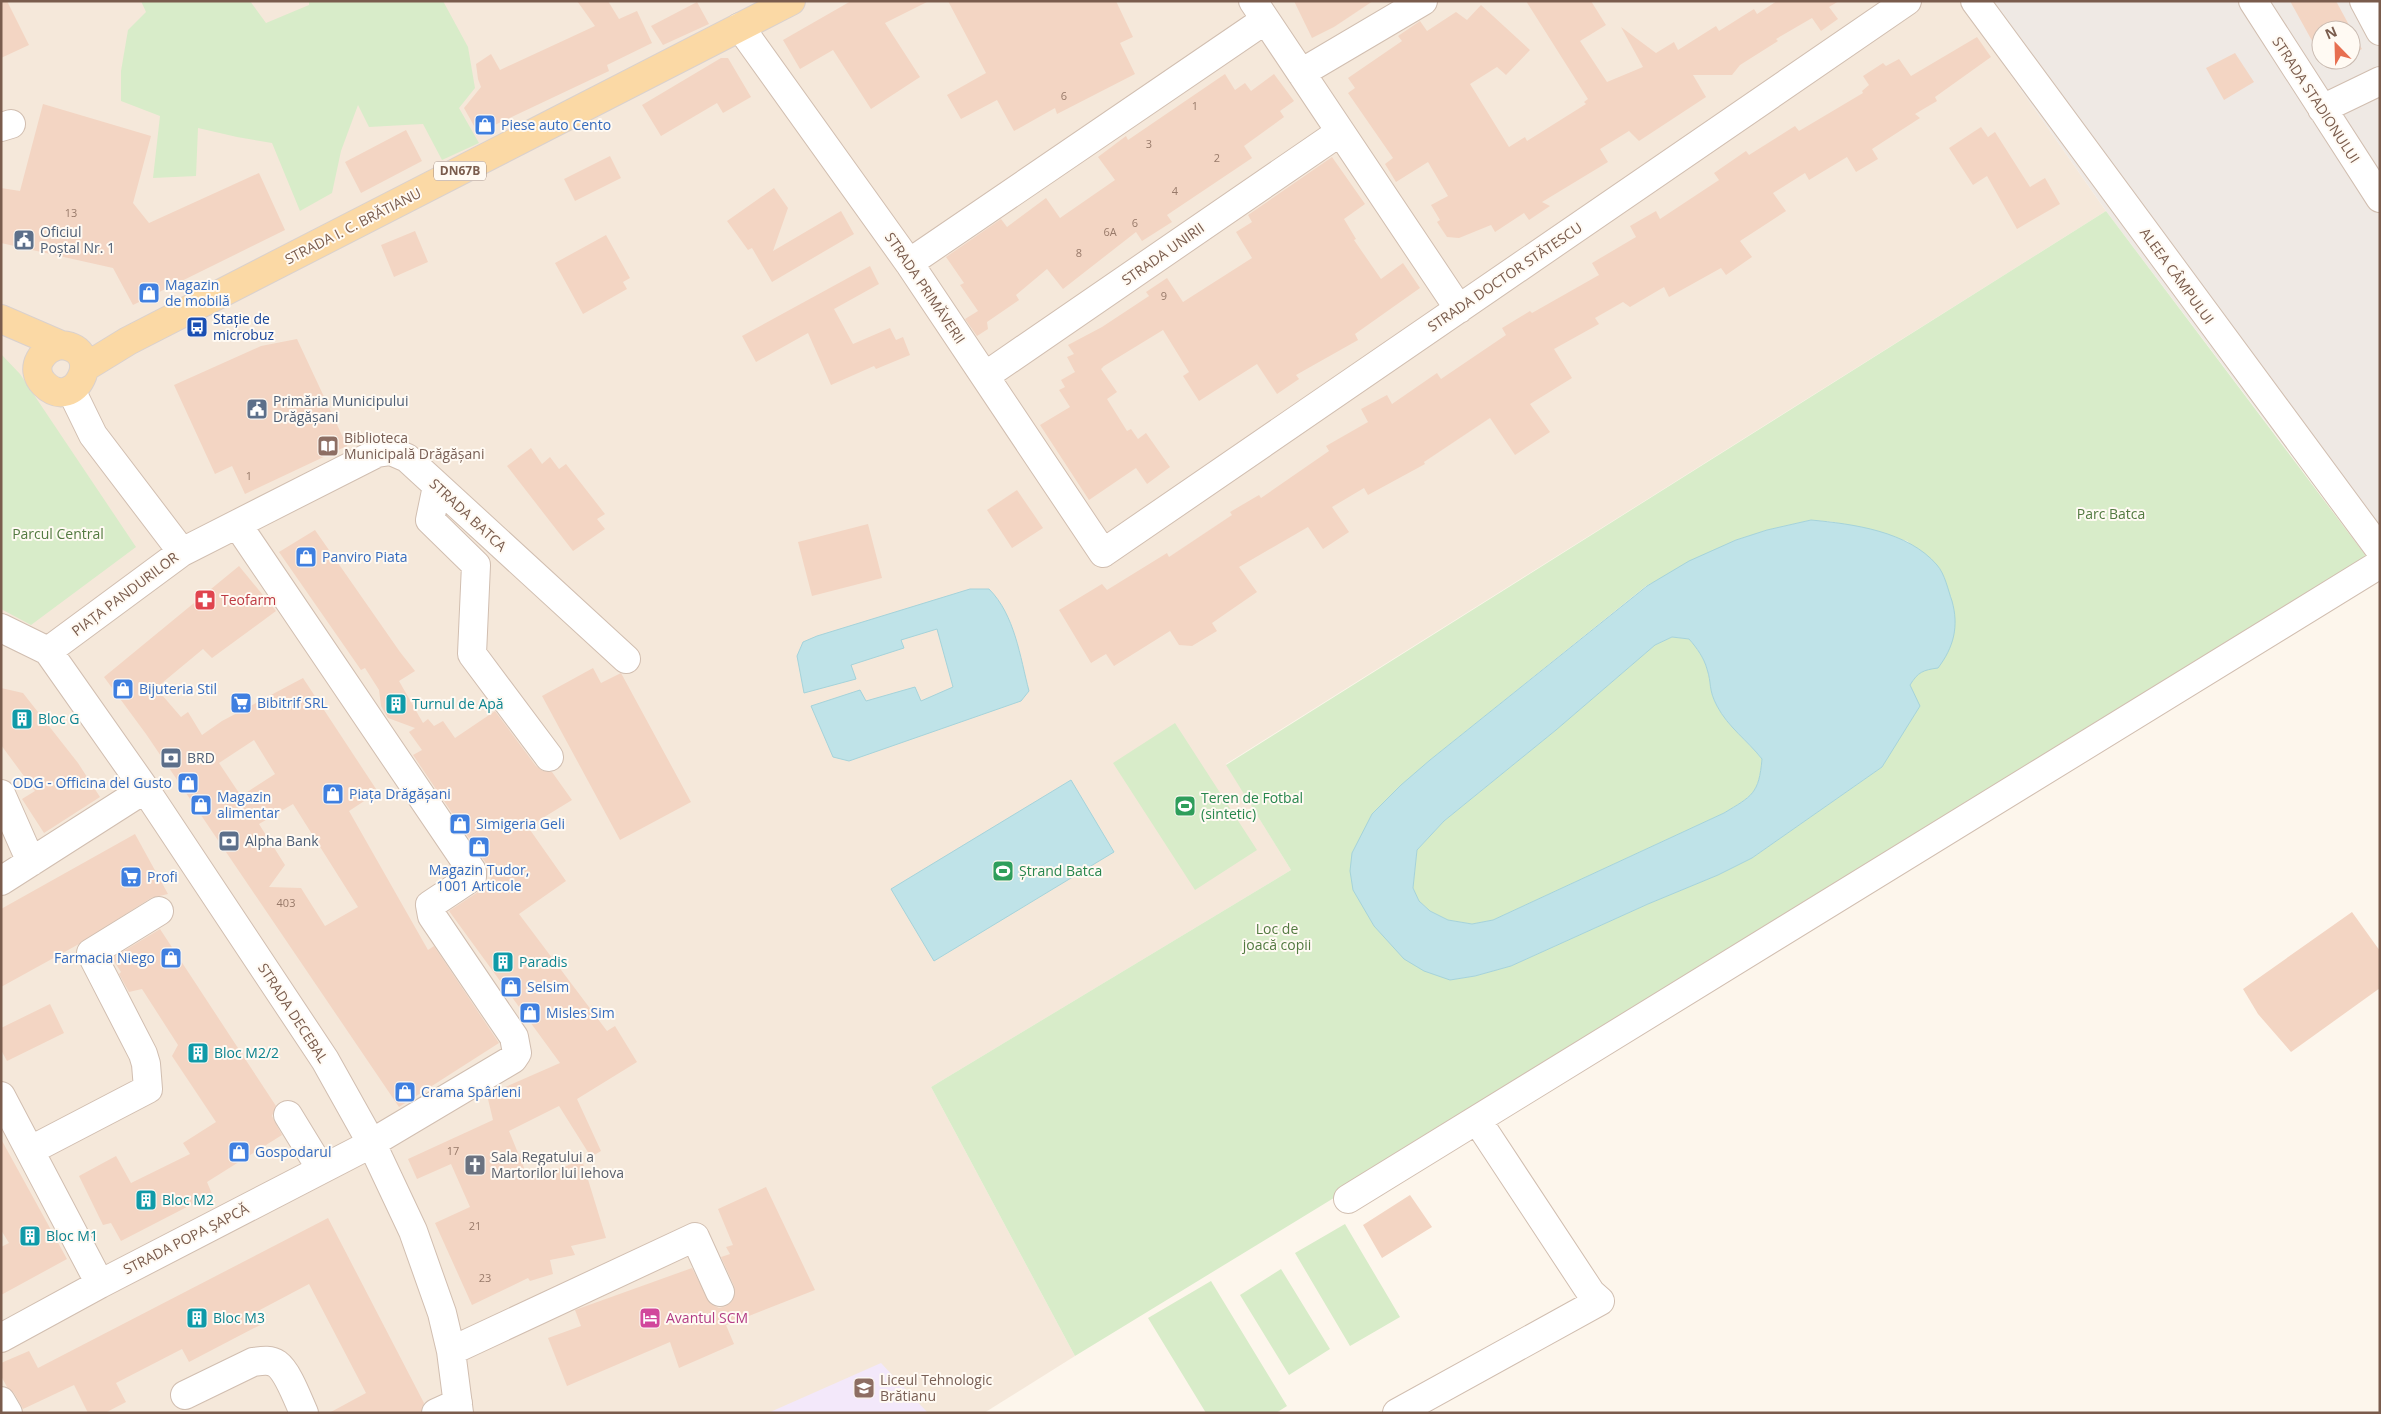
<svg xmlns="http://www.w3.org/2000/svg" width="2381" height="1414" font-family="'Open Sans',sans-serif">
<style>
.residential{fill:#f5e8da}
.industrial{fill:#efe9e4;fill-rule:evenodd}
.education{fill:#f3e8fa}
.green{fill:#d8ecc9;fill-rule:evenodd}
.water{fill:#bfe3e8;stroke:#a5d3da;fill-rule:evenodd}
.building{fill:#f3d5c3;fill-rule:evenodd}
.lines{fill:none;stroke-linecap:round;stroke-linejoin:round}
.minor-casing{stroke:#d1beb0;stroke-width:30}
.major-casing{stroke:#dad1cd;stroke-width:30}
.minor{stroke:#fff;stroke-width:28}
.major{stroke:#fbd9a5;stroke-width:28}
.labels{text-anchor:middle;stroke-width:4;stroke-linejoin:round;paint-order:stroke}
.number-label{font-size:11px;fill:#987a6a}
.shield{fill:#fffaf3;stroke:#a28b7f;stroke-width:1}
.shield-label{font-size:12px;font-weight:bold;fill:#7a5c4d}
.street-label{font-size:14px;fill:#7a5c4d;stroke:#fffaf3}
.shop-label{font-size:14px;fill:#366cbe;stroke:#fffaf3;text-anchor:start}
.service-label{font-size:14px;fill:#4e5e75;stroke:#fffaf3;text-anchor:start}
.transit-label{font-size:14px;fill:#164399;stroke:#fffaf3;text-anchor:start}
.education-label{font-size:14px;fill:#785e54;stroke:#fffaf3;text-anchor:start}
.park-label{font-size:14px;fill:#537a41;stroke:#fffaf3}
.health-label{font-size:14px;fill:#be3a42;stroke:#fffaf3;text-anchor:start}
.culture-label{font-size:14px;fill:#0d838f;stroke:#fffaf3;text-anchor:start}
.leisure-label{font-size:14px;fill:#27864d;stroke:#fffaf3;text-anchor:start}
.worship-label{font-size:14px;fill:#5b616d;stroke:#fffaf3;text-anchor:start}
.hotel-label{font-size:14px;fill:#b23c85;stroke:#fffaf3;text-anchor:start}
</style>
<rect width="100%" height="100%" fill="#fdf6ec"/>
<path class="residential" d="M1,1H1959L2106,211L1226,764L1291,870L931,1087L1075,1356L984,1413H1Z"/>
<path class="industrial" d="M1959,1H2380V573L2106,211ZM2321,30H2351V60H2321Z"/>
<path class="education" d="M881,1363L928,1413H768Z"/>
<path class="green" d="M141,1H250L266,23L309,5V1H443L468,47L475,88L459,108L479,143L442,160L423,124L369,127L358,105L341,151L332,193L300,211L272,143L237,137L198,128L196,176L153,178L160,116L121,101V71L128,30L146,12Z
M2106,211L2372,564L1075,1356L931,1087L1291,870L1226,765ZM1811,520L1834,522L1907,541L1938,566L1925,669L1917,674L1910,685L1914,695L1896,743L1882,767L1752,858L1718,875L1648,904L1511,966L1475,976L1450,980L1387,939L1374,926L1365,908L1372,814L1430,760L1646,586L1736,540L1767,530Z
M1,354L20,374L136,547L31,625L1,609Z
M1672,637L1689,639C1697,648 1704,658 1707,669C1712,684 1708,689 1717,706C1728,727 1747,740 1762,759C1759,794 1752,796 1724,813L1493,920L1472,924L1448,920L1430,911L1419,901L1413,888L1417,850L1444,821L1556,730L1655,645Z
M1175,723L1257,850L1195,890L1113,763Z
M1345,1224L1400,1317L1350,1346L1295,1253Z
M1281,1269L1330,1349L1289,1375L1240,1295Z
M1211,1281L1287,1406L1276,1413H1206L1148,1318Z"/>
<path class="water" d="M1811,520C1853,524 1908,531 1937,565C1945,574 1948,590 1952,601C1959,626 1954,647 1938,668C1923,670 1918,672 1910,685L1920,706L1882,767L1752,858L1718,875L1648,904L1511,966L1475,976L1450,980L1424,971L1404,959L1374,926L1353,890L1350,871L1352,853L1372,814L1401,785L1430,760L1647,586L1689,561L1736,540L1767,530ZM1672,637L1689,639C1697,648 1704,658 1707,669C1712,684 1708,689 1717,706C1728,727 1747,740 1762,759C1759,794 1752,796 1724,813L1493,920L1472,924L1448,920L1430,911L1419,901L1413,888L1417,850L1444,821L1556,730L1655,645Z
M970,589H989C1015,615 1020,657 1029,691L1021,701L849,761L833,757L811,706L860,690L866,701L915,687L921,701L953,687L937,629L901,640L904,648L851,665L856,679L804,693L797,656L803,642L817,636Z
M1071,780L1114,852L934,961L891,889Z"/>
<path class="building" d="M1,1H7L29,45L1,58Z
M577,1H608L619,19L637,11L652,43L607,65L609,71L478,133L464,108L481,87L478,79L476,64L491,54L500,70L595,26Z
M851,1H929L885,23L920,77L871,109L833,50L800,69L783,40Z
M948,1H1116L1133,37L1120,43L1135,74L1057,114L1055,108L1014,131L997,100L961,119L947,95L986,73Z
M1294,1H1373L1334,27L1312,38Z
M1526,1H1591L1606,25L1580,41L1607,82L1643,67L1621,27L1656,53L1674,42L1678,50L1716,26L1719,31L1754,9L1757,14L1777,1H1839L1829,7L1838,19L1821,31L1812,18L1776,39L1778,41L1740,65L1732,75H1693L1706,97L1639,141L1629,131L1600,149L1608,162L1542,202L1550,206L1529,220L1524,213L1495,232L1491,225L1459,238L1447,237L1437,222L1440,220L1431,205L1448,196L1428,162L1396,182L1385,164L1393,158L1348,93L1355,88L1348,78L1402,41L1398,36L1420,21L1427,31L1456,12L1467,20L1481,5L1530,50L1506,75L1497,67L1470,84L1509,147L1525,137L1527,141L1586,104L1584,102L1588,99Z
M2290,1H2336L2362,49L2351,55V30H2321V57Z
M697,2L709,24L663,45L651,26Z
M1977,37L1991,57L1935,97L1937,101L1915,114L1920,118L1872,149L1878,159L1856,172L1847,157L1809,180L1805,173L1773,193L1786,211L1740,241L1752,257L1726,275L1721,268L1669,297L1664,287L1630,307L1623,302L1595,318L1599,324L1554,349L1572,378L1530,404L1550,432L1515,455L1490,418L1424,462L1425,464L1368,495L1364,488L1332,507L1349,532L1323,549L1308,527L1239,567L1257,592L1212,623L1217,631L1192,646L1179,645L1170,631L1114,666L1106,654L1091,663L1059,610L1102,584L1107,590L1167,553L1169,557L1232,515L1230,512L1259,495L1261,498L1329,451L1326,446L1368,422L1361,409L1387,395L1392,404L1437,373L1441,379L1506,335L1502,328L1530,311L1532,313L1599,275L1592,263L1636,237L1630,226L1656,211L1660,219L1719,180L1714,173L1746,151L1749,155L1795,126L1799,131L1863,93L1862,91L1869,85L1863,76L1883,63L1886,66L1899,59L1911,76Z
M2235,53L2254,82L2224,100L2206,68Z
M721,58H728L751,97L723,113L717,103L661,136L642,105Z
M2323,60H2342L2327,68Z
M1225,74L1235,90L1245,83L1251,91L1274,74L1294,101L1280,111L1284,117L1244,146L1252,158L1167,215L1172,222L1142,241L1136,232L1063,289L1047,269L1016,295L1019,300L987,322L988,329L977,336L965,319L978,311L960,285L964,283L946,257L1001,219L1007,227L1046,198L1060,218L1115,180L1098,157L1126,136L1128,140Z
M43,104L151,136L133,203L149,223L259,173L285,230L133,305L113,268L1,243V188L20,191Z
M1981,127L1988,137L1995,132L2030,187L2045,178L2060,204L2017,229L1987,176L1973,185L1949,148Z
M406,130L422,161L361,193L345,162Z
M610,156L621,178L575,201L564,179Z
M1332,157L1365,204L1344,219L1356,239L1354,240L1381,279L1403,263L1420,288L1355,334L1358,340L1296,375L1299,379L1277,394L1257,364L1199,401L1183,376L1189,372L1163,330L1104,366L1101,369L1117,392L1107,399L1127,431L1131,429L1138,439L1146,433L1170,467L1147,484L1136,468L1089,500L1040,425L1070,407L1059,390L1065,387L1061,380L1075,372L1067,357L1074,354L1068,345L1102,327L1149,296L1146,292L1167,278L1183,302L1252,258L1236,232L1252,222L1248,215Z
M774,188L788,208L773,251L841,211L854,234L772,282L752,248L748,250L727,221Z
M415,231L428,262L394,277L381,245Z
M606,235L630,278L623,282L627,289L583,314L555,263Z
M870,266L879,284L834,309L853,344L890,328L896,340L903,337L910,355L876,369L874,366L831,385L808,333L756,362L742,336Z
M297,339L347,446L245,494L232,466L215,474L174,385L261,346Z
M531,448L542,464L550,457L559,469L566,464L605,514L597,519L605,529L573,551L507,466Z
M1017,490L1043,528L1012,548L987,510Z
M868,524L882,578L812,596L798,542Z
M315,530L400,652L415,671L399,681L423,723L428,719L434,726L443,721L455,738L495,711L536,766L543,771L552,772L572,800L528,827L566,881L519,914L607,1031L615,1026L637,1062L577,1099L601,1151L591,1157L559,1106L509,1131L529,1180L582,1160L606,1238L571,1246L575,1255L550,1260L553,1274L530,1281L528,1278L472,1305L435,1223L470,1207L451,1164L417,1179L408,1159L493,1120L487,1095L560,1063L449,911L481,890L492,877L485,862L413,755L422,750L409,732L415,728L388,718L381,706L379,690L365,668L361,670L279,552Z
M239,566L276,611L212,658L203,649L156,688L181,717L188,712L202,735L222,721L303,678L378,792L349,811L428,950L434,946L499,1043L399,1107L146,734L104,677ZM254,740L275,774L241,796L219,763ZM293,804L358,907L325,926L301,888L269,887L285,865L259,824Z
M593,668L601,683L621,673L691,802L620,840L542,696Z
M1,688L23,693L78,763L100,797L44,833L22,799L35,791L1,745Z
M135,834L168,894L151,898L79,944L1,987V909Z
M2352,912L2380,951V988L2291,1052L2258,1014L2243,989Z
M160,929L276,1106L272,1116L282,1135L207,1182L212,1194L121,1241L111,1223L103,1225L79,1176L116,1156L131,1183L190,1154L183,1143L216,1122L172,1056L178,1045L142,989L129,992L119,974L121,972L112,958Z
M50,1004L64,1033L7,1061L1,1050V1028Z
M1,1139L67,1259L1,1295V1247L9,1243L1,1230Z
M766,1187L815,1290L726,1325L734,1344L679,1368L670,1342L567,1386L548,1338L581,1326L575,1310L692,1268L711,1304L719,1308L726,1306L732,1301L735,1294L734,1286L721,1257L730,1254L726,1247L733,1245L718,1209Z
M1410,1195L1432,1227L1382,1258L1363,1225Z
M328,1218L424,1403L421,1413H329L366,1393L309,1284L256,1312L262,1324L189,1362L182,1349L116,1383L126,1402L105,1413H88L74,1385L23,1409L14,1393L7,1387L1,1376V1363L29,1351L38,1368Z"/>
<g class="lines">
<g class="minor-casing">
<path id="minor" d="M1253,1L1459,309
M1975,1L2380,550
M2253,1L2380,198
M2364,1L2380,31
M740,27L909,263L1103,553L1907,1
M1301,73L1423,1
M2322,109L2380,81
M1,127L11,124
M909,263L1265,20
M985,376L1340,132
M71,390L93,435L182,552
M437,486L430,520L476,565L472,654L549,757
M1,628L48,651L145,789L325,1060L372,1144L413,1231L442,1313L451,1351L459,1413
M48,651L182,552L377,453L391,451L407,458L626,659
M1,794L31,862
M1,881L145,789
M1,1096L100,1284
M288,1115L321,1169
M31,1150L148,1089L146,1064L143,1054L91,953L159,911
M1348,1199L2380,564
M1,1338L100,1284L365,1147L513,1059L517,1053L514,1037L432,916L430,905L472,877V871L237,524
M451,1351L695,1237L720,1292
M185,1395L253,1362C261,1361 270,1359 277,1364C288,1372 298,1400 304,1413
M1,1401L8,1413
M436,1413L458,1403
M1397,1413L1600,1301L1591,1293L1477,1120"/>
</g>
<g class="major-casing">
<path id="major" d="M1,319L61,345C107,349 75,415 44,384C28,368 43,348 61,345
M84,368L128,341L791,1"/>
</g>
<use href="#minor" class="minor"/>
<use href="#major" class="major"/>
</g>
<defs>
<g id="shop-square" transform="scale(1.125)"><rect x="-9" y="-9" width="18" height="18" rx="4" fill="#3f7fe0" stroke="#fffaf3"/><path d="M-5-2.5h2.3a2.7 3.5 0 0 1 5.4 0H5L5.5 6h-11ZM-1.5-2.5h3a1.5 2.3 0 0 0-3 0Z" fill="#fff"/></g>
<g id="civic-square" transform="scale(1.125)"><rect x="-9" y="-9" width="18" height="18" rx="4" fill="#5c6f8a" stroke="#fffaf3"/><path d="M-.6-6.5H3V-4.5H.6V-3L4-1V1h2V6H-6V1h2V-1L-.6-3ZM-1.2 2.5V6h2.4V2.5Z" fill="#fff"/></g>
<g id="bus-square" transform="scale(1.125)"><rect x="-9" y="-9" width="18" height="18" rx="4" fill="#1a4fb4" stroke="#fffaf3"/><path d="M-5-6H5V4H4V6H2V4H-2V6H-4V4H-5ZM-3.5-4V0h7V-4ZM-3.5 1.2v1.5H-2V1.2ZM2 1.2v1.5H3.5V1.2Z" fill="#fff"/></g>
<g id="library-square" transform="scale(1.125)"><rect x="-9" y="-9" width="18" height="18" rx="4" fill="#8d6e63" stroke="#fffaf3"/><path d="M-6-4Q-3-5.5-.7-3.5V5Q-3 3-6 4ZM6-4Q3-5.5 .7-3.5V5Q3 3 6 4Z" fill="#fff"/></g>
<g id="pharmacy-square" transform="scale(1.125)"><rect x="-9" y="-9" width="18" height="18" rx="4" fill="#e0444e" stroke="#fffaf3"/><path d="M-2-6h4v4h4v4h-4v4h-4v-4h-4v-4h4Z" fill="#fff"/></g>
<g id="supermarket-square" transform="scale(1.125)"><rect x="-9" y="-9" width="18" height="18" rx="4" fill="#3f7fe0" stroke="#fffaf3"/><path d="M-6-5.5h2.5l.6 2H6L4.5 2H-2.5L-4.4-4H-6ZM-1.5 3.2a1.3 1.3 0 1 0 .1 0ZM3 3.2a1.3 1.3 0 1 0 .1 0Z" fill="#fff"/></g>
<g id="building-square" transform="scale(1.125)"><rect x="-9" y="-9" width="18" height="18" rx="4" fill="#0f9aa8" stroke="#fffaf3"/><path d="M-4-6H4V6H1V3H-1V6H-4ZM-2.5-4.3h1.7v1.8h-1.7ZM.8-4.3h1.7v1.8H.8ZM-2.5-1h1.7V.8h-1.7ZM.8-1h1.7V.8H.8Z" fill="#fff"/></g>
<g id="bank-square" transform="scale(1.125)"><rect x="-9" y="-9" width="18" height="18" rx="4" fill="#5c6f8a" stroke="#fffaf3"/><path d="M-6-4H6V4H-6ZM0-2.3a2.3 2.3 0 1 0 0 4.6a2.3 2.3 0 1 0 0-4.6Z" fill="#fff"/></g>
<g id="stadium-square" transform="scale(1.125)"><rect x="-9" y="-9" width="18" height="18" rx="4" fill="#2e9e5b" stroke="#fffaf3"/><path d="M0-5a6.5 5 0 1 0 0 10a6.5 5 0 1 0 0-10ZM-3.5-1.8h7v3.6h-7Z" fill="#fff"/></g>
<g id="church-square" transform="scale(1.125)"><rect x="-9" y="-9" width="18" height="18" rx="4" fill="#6b7280" stroke="#fffaf3"/><path d="M-1.2-6h2.4v3.5h3.3v2.4h-3.3V6h-2.4V-.1h-3.3v-2.4h3.3Z" fill="#fff"/></g>
<g id="hotel-square" transform="scale(1.125)"><rect x="-9" y="-9" width="18" height="18" rx="4" fill="#d1479c" stroke="#fffaf3"/><path d="M-6-4.5h1.5V1H6V5H4.5V3h-9V5H-6ZM-4 0a1.8 1.8 0 1 1 3.6 0ZM.5 0V-2.5h3Q6-2.5 6 0Z" fill="#fff"/></g>
<g id="school-square" transform="scale(1.125)"><rect x="-9" y="-9" width="18" height="18" rx="4" fill="#8d6e63" stroke="#fffaf3"/><path d="M0-5L7-2L0 1L-7-2ZM-4 1L0 2.5L4 1V4Q0 6-4 4Z" fill="#fff"/></g>
</defs>
<g fill-rule="evenodd">
<use href="#shop-square" x="485" y="125"/>
<use href="#civic-square" x="24" y="240"/>
<use href="#shop-square" x="149" y="293"/>
<use href="#bus-square" x="197" y="327"/>
<use href="#civic-square" x="257" y="409"/>
<use href="#library-square" x="328" y="446"/>
<use href="#shop-square" x="306" y="557"/>
<use href="#pharmacy-square" x="205" y="600"/>
<use href="#shop-square" x="123" y="689"/>
<use href="#supermarket-square" x="241" y="703"/>
<use href="#building-square" x="396" y="704"/>
<use href="#building-square" x="22" y="719"/>
<use href="#bank-square" x="171" y="758"/>
<use href="#shop-square" x="188" y="783"/>
<use href="#shop-square" x="333" y="794"/>
<use href="#shop-square" x="201" y="805"/>
<use href="#stadium-square" x="1185" y="806"/>
<use href="#shop-square" x="460" y="824"/>
<use href="#bank-square" x="229" y="841"/>
<use href="#shop-square" x="479" y="847"/>
<use href="#stadium-square" x="1003" y="871"/>
<use href="#supermarket-square" x="131" y="877"/>
<use href="#shop-square" x="171" y="958"/>
<use href="#building-square" x="503" y="962"/>
<use href="#shop-square" x="511" y="987"/>
<use href="#shop-square" x="530" y="1013"/>
<use href="#building-square" x="198" y="1053"/>
<use href="#shop-square" x="405" y="1092"/>
<use href="#shop-square" x="239" y="1152"/>
<use href="#church-square" x="475" y="1165"/>
<use href="#building-square" x="146" y="1200"/>
<use href="#building-square" x="30" y="1236"/>
<use href="#building-square" x="197" y="1318"/>
<use href="#hotel-square" x="650" y="1318"/>
<use href="#school-square" x="864" y="1388"/>
</g>
<g class="labels">
<g class="number-label">
<text x="1064" y="100">6</text>
<text x="1195" y="110">1</text>
<text x="1149" y="148">3</text>
<text x="1217" y="162">2</text>
<text x="1175" y="195">4</text>
<text x="71" y="217">13</text>
<text x="1135" y="227">6</text>
<text x="1110" y="236">6A</text>
<text x="1079" y="257">8</text>
<text x="1164" y="300">9</text>
<text x="249" y="480">1</text>
<text x="286" y="907">403</text>
<text x="453" y="1155">17</text>
<text x="475" y="1230">21</text>
<text x="485" y="1282">23</text>
</g>
<rect class="shield" x="434" y="161.5" width="52" height="19" rx="4"/>
<g class="shield-label">
<text x="460" y="175">DN67B</text>
</g>
<g class="street-label">
<text transform="translate(2316 100) rotate(57)" y="5">STRADA STADIONULUI</text>
<text transform="translate(353 226) rotate(-27)" y="5">STRADA I. C. BRĂTIANU</text>
<text transform="translate(1163 254) rotate(-35)" y="5">STRADA UNIRII</text>
<text transform="translate(2177 276) rotate(54)" y="5">ALEEA CÂMPULUI</text>
<text transform="translate(1505 277) rotate(-34)" y="5">STRADA DOCTOR STĂTESCU</text>
<text transform="translate(925 288) rotate(56)" y="5">STRADA PRIMĂVERII</text>
<text transform="translate(468 515) rotate(43)" y="5">STRADA BATCA</text>
<text transform="translate(125 594) rotate(-37)" y="5">PIAȚA PANDURILOR</text>
<text transform="translate(293 1013) rotate(57)" y="5">STRADA DECEBAL</text>
<text transform="translate(186 1239) rotate(-27)" y="5">STRADA POPA ȘAPCĂ</text>
</g>
<g class="shop-label">
<text x="501" y="130">Piese auto Cento</text>
<text x="165" y="290">Magazin<tspan x="165" dy="16">de mobilă</tspan></text>
<text x="322" y="562">Panviro Piata</text>
<text x="139" y="694">Bijuteria Stil</text>
<text x="257" y="708">Bibitrif SRL</text>
<text x="172" y="788" text-anchor="end">ODG - Officina del Gusto</text>
<text x="349" y="799">Piața Drăgășani</text>
<text x="217" y="802">Magazin<tspan x="217" dy="16">alimentar</tspan></text>
<text x="476" y="829">Simigeria Geli</text>
<text x="479" y="875" text-anchor="middle">Magazin Tudor,<tspan x="479" dy="16">1001 Articole</tspan></text>
<text x="147" y="882">Profi</text>
<text x="155" y="963" text-anchor="end">Farmacia Niego</text>
<text x="527" y="992">Selsim</text>
<text x="546" y="1018">Misles Sim</text>
<text x="421" y="1097">Crama Spârleni</text>
<text x="255" y="1157">Gospodarul</text>
</g>
<g class="service-label">
<text x="40" y="237">Oficiul<tspan x="40" dy="16">Poștal Nr. 1</tspan></text>
<text x="273" y="406">Primăria Municipului<tspan x="273" dy="16">Drăgășani</tspan></text>
<text x="187" y="763">BRD</text>
<text x="245" y="846">Alpha Bank</text>
</g>
<g class="transit-label">
<text x="213" y="324">Stație de<tspan x="213" dy="16">microbuz</tspan></text>
</g>
<g class="education-label">
<text x="344" y="443">Biblioteca<tspan x="344" dy="16">Municipală Drăgășani</tspan></text>
<text x="880" y="1385">Liceul Tehnologic<tspan x="880" dy="16">Brătianu</tspan></text>
</g>
<g class="park-label">
<text x="2111" y="519">Parc Batca</text>
<text x="58" y="539">Parcul Central</text>
<text x="1277" y="934">Loc de<tspan x="1277" dy="16">joacă copii</tspan></text>
</g>
<g class="health-label">
<text x="221" y="605">Teofarm</text>
</g>
<g class="culture-label">
<text x="412" y="709">Turnul de Apă</text>
<text x="38" y="724">Bloc G</text>
<text x="519" y="967">Paradis</text>
<text x="214" y="1058">Bloc M2/2</text>
<text x="162" y="1205">Bloc M2</text>
<text x="46" y="1241">Bloc M1</text>
<text x="213" y="1323">Bloc M3</text>
</g>
<g class="leisure-label">
<text x="1201" y="803">Teren de Fotbal<tspan x="1201" dy="16">(sintetic)</tspan></text>
<text x="1019" y="876">Ștrand Batca</text>
</g>
<g class="worship-label">
<text x="491" y="1162">Sala Regatului a<tspan x="491" dy="16">Martorilor lui Iehova</tspan></text>
</g>
<g class="hotel-label">
<text x="666" y="1323">Avantul SCM</text>
</g>
</g>
<rect width="2381" height="1414" fill="none" stroke="#7a5c4d" stroke-width="5"/>
<g transform="translate(2336 45) rotate(337)"><circle r="24" fill="#fffaf3" stroke="#cabbb1"/>
<path d="M0-4L9 19L0 12L-9 19Z" fill="#e76f51"/>
<text y="-8" font-size="14" font-weight="bold" text-anchor="middle" fill="#7a5c4d">N</text>
</g>
</svg>
